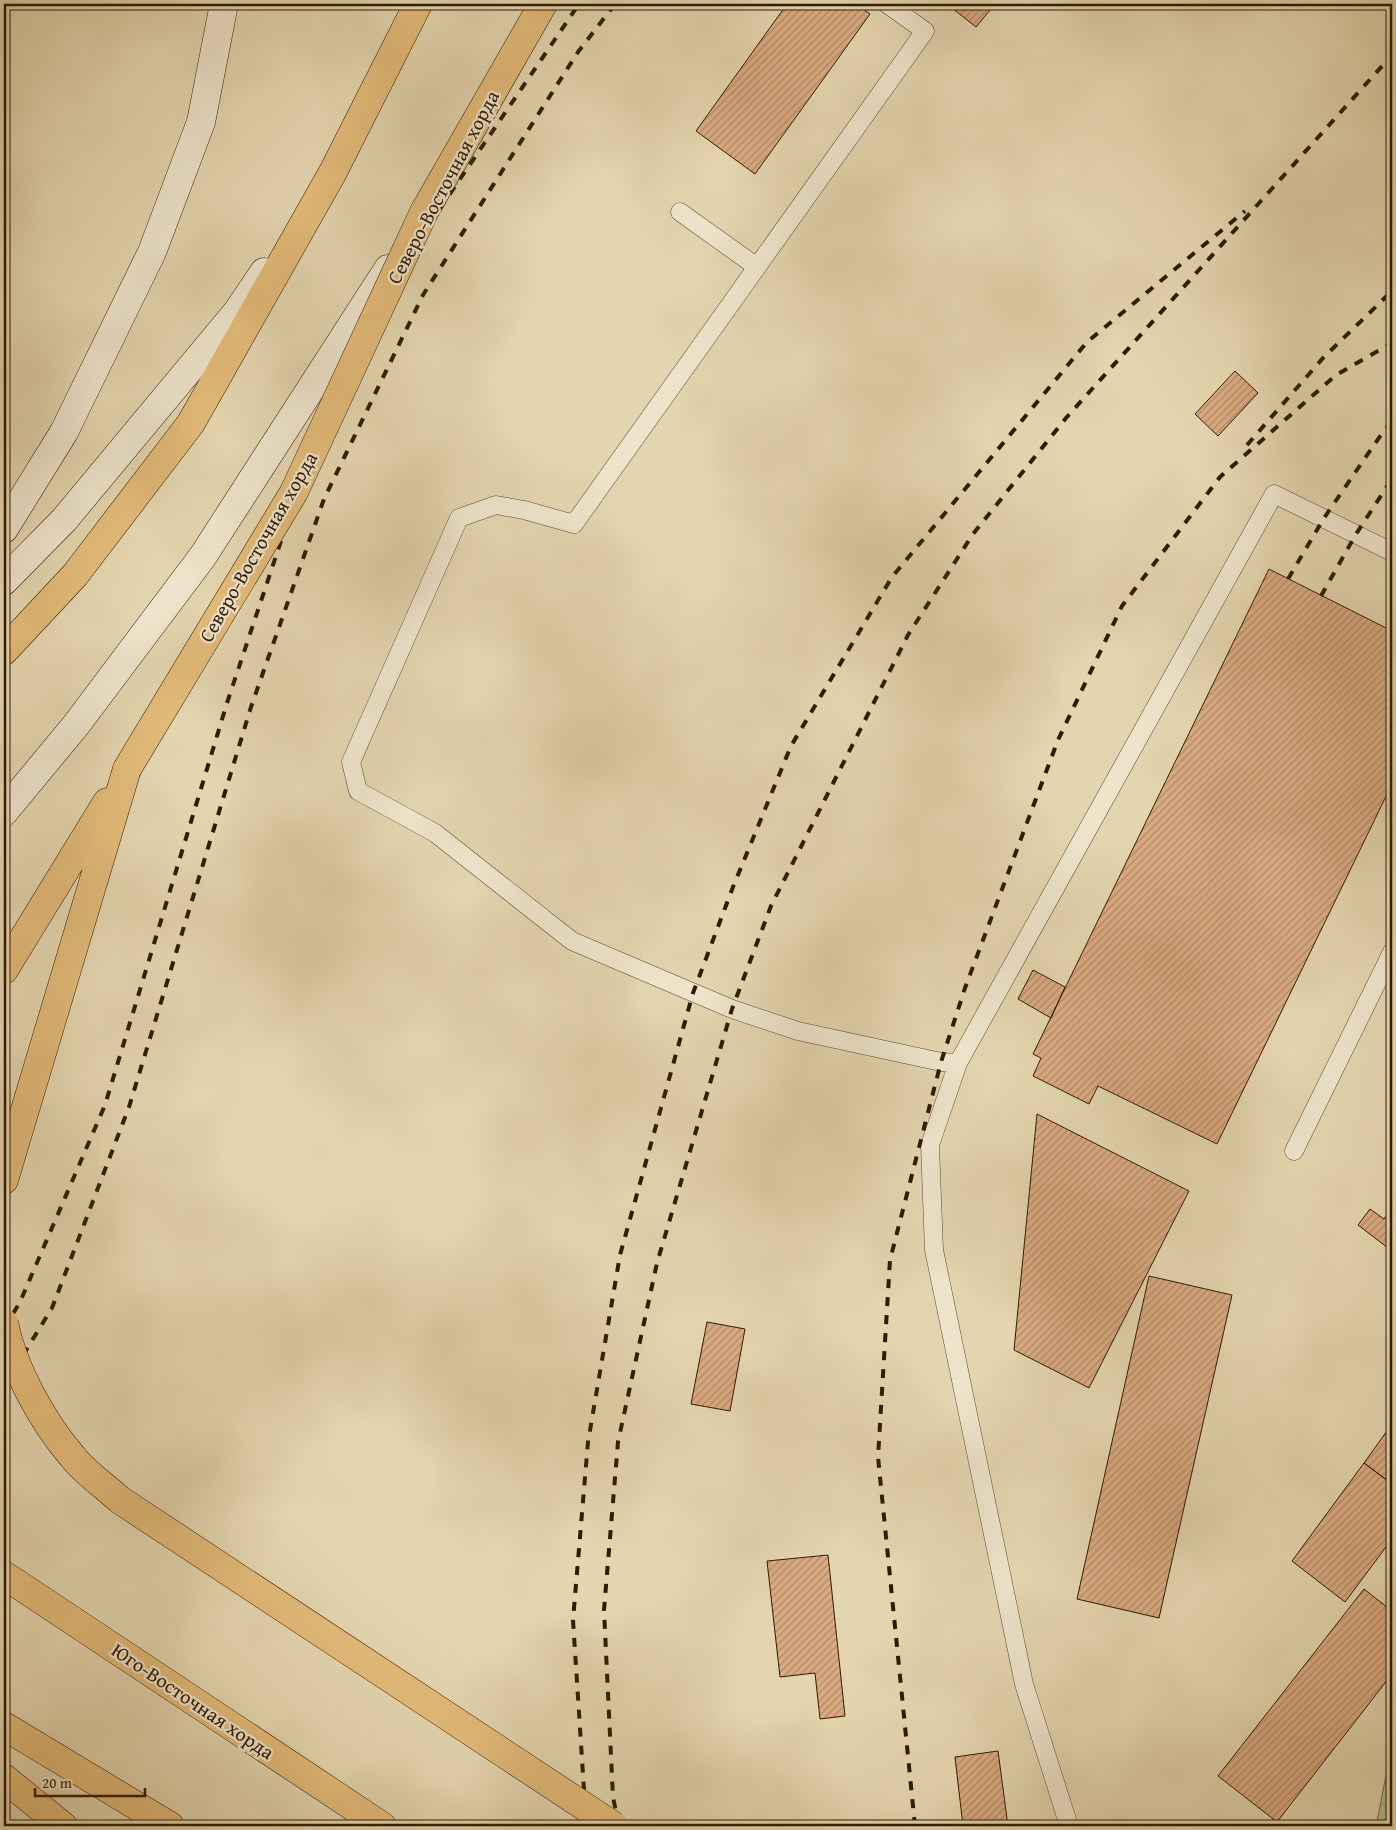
<svg xmlns="http://www.w3.org/2000/svg" width="1396" height="1830" font-family="'Gentium Book Plus',serif">
<style>
.forest{fill:url(#forest-crowns);stroke:#736c46}
.building{fill:url(#building-hatch);stroke:#301a02}
.lines{fill:none;stroke-linecap:round;stroke-linejoin:round}
.lane-casing{stroke:#5d492d;stroke-width:19}
.secondary-casing{stroke:#301a02;stroke-width:29}
.primary-casing{stroke:#301a02;stroke-width:29}
.lane{stroke:#ede4cb;stroke-width:18}
.secondary{stroke:#ede4cb;stroke-width:28}
.primary{stroke:#e2ba78;stroke-width:28}
.rail{stroke:#301a02;stroke-width:4;stroke-dasharray:9 9;stroke-linecap:butt}
.primary-bridge-casing{stroke:#301a02;stroke-width:29;stroke-linecap:butt}
.primary-bridge{stroke:#e2ba78;stroke-width:28}
.labels{text-anchor:middle;stroke-width:4.5;stroke-linejoin:round;paint-order:stroke}
.street-label{font-size:20px;fill:#301a02;stroke:#ede4cb}
</style>
<defs>
<pattern id="forest-crowns" width="20" height="18" patternUnits="userSpaceOnUse" patternTransform="scale(1.25)"><rect width="20" height="18" fill="#b6bd89"/><path d="M2 6a3 3 0 1 1 6 0M12 15a3 3 0 1 1 6 0" fill="none" stroke="#9da275"/></pattern>
<pattern id="building-hatch" width="6" height="6" patternUnits="userSpaceOnUse" patternTransform="scale(1.25)"><rect width="6" height="6" fill="#daaa81"/><path d="M-1 1l2-2M0 6l6-6M5 7l2-2" fill="none" stroke="#b18a67"/></pattern>
</defs>
<rect width="100%" height="100%" fill="#e3d5af"/>
<filter id="stains"><feTurbulence type="fractalNoise" baseFrequency=".004" numOctaves="4"/><feColorMatrix values="0 0 0 0 .2 0 0 0 0 .09 0 0 0 0 .02 0 0 0 .5 -.17"/></filter>
<radialGradient id="worn" r=".72"><stop offset=".6" stop-color="#630" stop-opacity="0"/><stop offset="1" stop-color="#630" stop-opacity=".3"/></radialGradient>
<path class="forest" d="M1392,1745V1826H1375L1377,1821Z"/>
<path class="building" d="M787,4H856L870,14L755,174L696,131Z
M947,4H995L976,27Z
M1235,371L1258,393L1218,436L1195,414Z
M1269,569L1392,631V784L1217,1144L1098,1086L1089,1104L1033,1076L1041,1058L1033,1054Z
M1033,970L1065,987L1051,1018L1018,999Z
M1037,1114L1189,1191L1089,1388L1014,1350Z
M1392,1208V1251L1358,1225L1370,1209L1384,1219Z
M1149,1276L1232,1295L1159,1618L1077,1599Z
M707,1322L745,1329L730,1411L691,1404Z
M1392,1424V1484L1364,1463Z
M1364,1463L1392,1484V1539L1345,1602L1292,1561Z
M828,1555L845,1716L820,1719L815,1673L780,1677L767,1561Z
M1364,1589L1392,1611V1674L1277,1822L1218,1776Z
M998,1751L1008,1826H963L955,1757Z"/>
<g class="lines">
<g class="lane-casing">
<path id="lane" d="M887,4L925,31L574,524L524,510L496,505L459,518L351,762L358,791L435,833L572,941L732,1009L798,1031L941,1062L958,1063
M680,212L757,267
M1294,1151L1392,952
M1069,1826L1024,1684L934,1250L930,1145L958,1063L1274,494L1392,552"/>
</g>
<g class="secondary-casing">
<path id="secondary" d="M4,529L64,432L152,252L201,122L224,4
M4,581L64,520L237,312L264,272
M4,812L76,725L203,556L388,269"/>
</g>
<g class="primary-casing">
<path id="primary" d="M424,212L543,4
M4,651L75,575L191,423L333,172L418,4
M4,970L107,802
M4,1180L127,769
M4,1575L382,1826
M4,1726L170,1826
M4,1778L63,1826"/>
</g>
<use href="#lane" class="lane"/>
<use href="#secondary" class="secondary"/>
<use href="#primary" class="primary"/>
<path class="rail" d="M1247,445L1323,358L1392,291
M1288,579L1324,518L1385,429L1392,423
M1321,596L1356,534L1392,479
M4,1329L20,1302L105,1105L227,703L294,502L390,282L579,4
M4,1386L52,1308L129,1107L251,707L324,499L423,295L578,52L615,4
M590,1826L584,1790L573,1620L588,1442L620,1255L693,993L733,887L791,746L892,577L1087,342L1245,211
M619,1826L613,1797L604,1610L618,1442L657,1263L732,1009L771,906L908,635L973,534L1066,418L1392,55
M915,1826L878,1457L890,1260L941,1062L965,988L1058,740L1122,606L1220,477L1336,375L1392,343"/>
<g class="primary-bridge-casing">
<path id="primary-bridge" d="M127,769L294,492L424,212
M4,1323C13,1368 42,1421 72,1456C85,1473 105,1486 120,1500L614,1826"/>
</g>
<use href="#primary-bridge" class="primary-bridge"/>
</g>
<g class="labels">
<g class="street-label">
<text transform="translate(443 187) rotate(-62)" y="7">Северо-Восточная хорда</text>
<text transform="translate(258 547) rotate(-60)" y="7">Северо-Восточная хорда</text>
<text transform="translate(193 1701) rotate(34)" y="7">Юго-Восточная хорда</text>
</g>
</g>
<rect width="1396" height="1830" fill="none" stroke="#e3d5af" stroke-width="20"/>
<rect x="5" y="5" width="1386" height="1820" fill="none" stroke="#301a02" stroke-width="2.5"/>
<rect x="10" y="10" width="1376" height="1810" fill="none" stroke="#301a02"/>
<path d="M35 1788v8h110v-8" fill="none" stroke="#301a02" stroke-width="2.5"/>
<text x="42" y="1788" font-size="15" fill="#301a02" stroke="#ede4cb" stroke-width="4" paint-order="stroke">20 m</text>
<rect width="100%" height="100%" filter="url(#stains)"/>
<rect width="100%" height="100%" fill="url(#worn)"/>
</svg>
